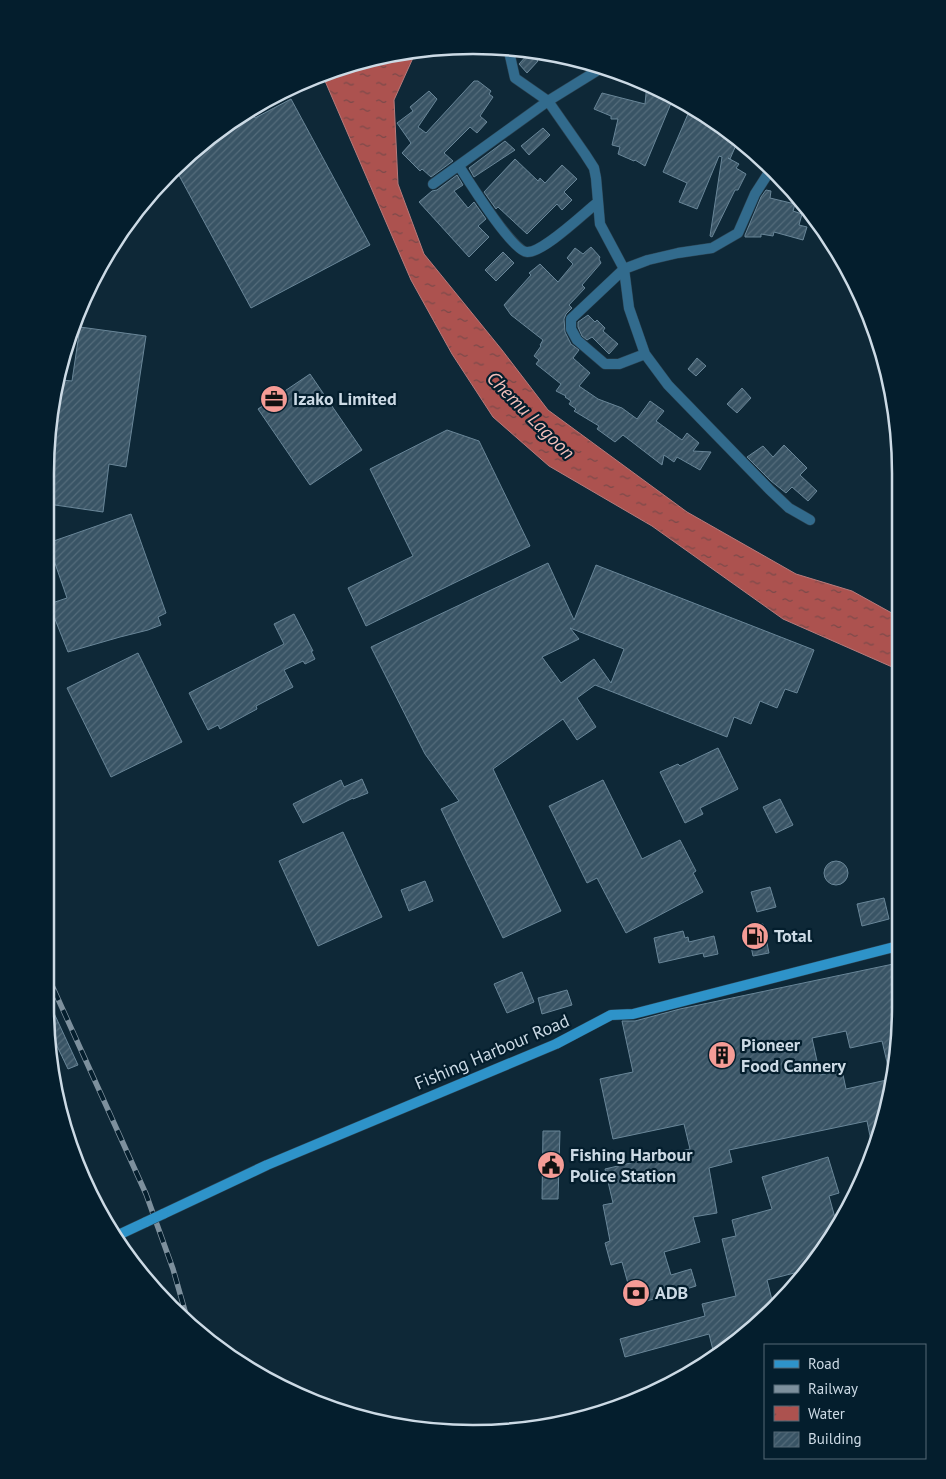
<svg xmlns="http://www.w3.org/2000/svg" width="946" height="1479" font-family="'PT Sans',sans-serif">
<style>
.water{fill:url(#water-ripples);stroke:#b67b7c}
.building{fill:url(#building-hatch);stroke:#698698;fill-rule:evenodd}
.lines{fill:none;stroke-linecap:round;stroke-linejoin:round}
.street-casing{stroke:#2c4453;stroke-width:11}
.secondary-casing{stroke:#2c4453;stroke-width:11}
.street{stroke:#326b8d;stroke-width:10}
.secondary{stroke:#2e93c9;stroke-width:10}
.rail-casing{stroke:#7d909d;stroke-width:5.5}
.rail{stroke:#041e2d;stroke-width:4;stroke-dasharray:11;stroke-linecap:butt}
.secondary-bridge-casing{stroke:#2c4453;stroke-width:11;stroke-linecap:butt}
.secondary-bridge{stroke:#2e93c9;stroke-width:10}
.labels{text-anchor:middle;stroke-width:4.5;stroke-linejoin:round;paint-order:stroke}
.poi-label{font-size:18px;font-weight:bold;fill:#ccdae5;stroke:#041e2d;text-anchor:start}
.street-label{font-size:18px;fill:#ccdae5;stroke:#041e2d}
.water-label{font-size:19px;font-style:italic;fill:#f3c0bb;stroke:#041e2d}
.rim{fill:none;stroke:#ccdae5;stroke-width:2.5}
</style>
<defs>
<pattern id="water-ripples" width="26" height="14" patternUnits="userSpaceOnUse" patternTransform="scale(1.25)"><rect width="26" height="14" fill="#ac524f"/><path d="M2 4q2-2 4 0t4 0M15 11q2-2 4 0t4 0" fill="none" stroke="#7a4a4a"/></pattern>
<pattern id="building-hatch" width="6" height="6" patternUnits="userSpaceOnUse" patternTransform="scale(1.25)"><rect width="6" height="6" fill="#395465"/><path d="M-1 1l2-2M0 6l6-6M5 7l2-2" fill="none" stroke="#546c7b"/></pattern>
</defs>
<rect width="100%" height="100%" fill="#0e2837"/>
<path class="water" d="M417,49L394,100L398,184L424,254L502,350L548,410L687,512L796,574L852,591L899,617V670L783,619L652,526L549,466L493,417L452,354L411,280L322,74L336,68Z"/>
<path class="building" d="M529,53L538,61L527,73L519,64Z
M474,81H478L491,91L489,94L493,97L480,116L487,122L477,133L470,127L444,153L453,161L431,177L422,169L420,171L402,153L411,143L397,123L413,111L410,107L429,91L437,99L418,127L426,133Z
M647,84L663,89L674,96L645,166L635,160L634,161L618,154L620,147L612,145L618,119H611V116L594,109L602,93L645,104Z
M291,99L370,245L251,308L175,168L191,151L212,138L211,137L250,109L255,118Z
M691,107L739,138L730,159L728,158L739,164L736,168L746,174L738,190H735L712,237L710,236L722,157L719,156L697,209L679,202L687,183L663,172Z
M543,128L550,135L529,155L521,146Z
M505,141L515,150L474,177L469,168Z
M515,159L538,181L540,178L545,183L562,165L577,179L564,192L572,200L562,210L557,204L527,234L498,207L496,209L484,192Z
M457,175L463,185L454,191L468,208L474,202L486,219L478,226L489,237L469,257L419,202L432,191L437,190Z
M766,190L771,191L770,198L795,204L793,211L802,214L799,225L807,227L803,240L774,232L773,236L761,234V237H745V235L761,197Z
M591,247L600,257L599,259L601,263L582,285L585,288L569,305L572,308L566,314L564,319L565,332L571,344L579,350L573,358L590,373L579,386L598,399L622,408L637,419L650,401L664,411L656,421L682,440L687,433L699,443L693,451L711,452L700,470L677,457L674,462L664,455L662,465L623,435L615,442L597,429L599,426L574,411L576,409L569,404L571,401L565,397L566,396L556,391L561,384L536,364L539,360L534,356L541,346L540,345L543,340L511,315L504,305L531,275L529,273L540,264L558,282L573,264L567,258L575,248L583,254Z
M503,252L514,263L496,281L485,270Z
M588,315L595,322L597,320L605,328L603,331L618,344L609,354L592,337L587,340L582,336L578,327V322Z
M80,327L146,336L126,467L109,464L103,512L48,504V477L62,380L72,381Z
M697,358L706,366L696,376L688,369Z
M310,374L362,450L310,485L258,409Z
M742,388L751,398L737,413L727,404Z
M447,430L479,441L530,546L366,626L348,588L413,556L370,469Z
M784,445L807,468L800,475L817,491L808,501L792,487L786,493L771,481L747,457L763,446L773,457Z
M131,514L166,613L158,617L161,625L148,630L120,637L68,652L49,604L67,598L48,543Z
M548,563L574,620L596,565L814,650L797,693L785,689L777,708L760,701L751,724L734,717L727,737L595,685L577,698L596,727L577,740L563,719L493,769L561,911L503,938L441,809L459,801L425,754L371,647ZM570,628L624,649L611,683L594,659L561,683L542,657L579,639Z
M294,614L313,651H311L315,659L305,664L303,661L284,670L293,687L256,706L257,709L220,729L218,725L208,730L189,693L284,644L274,624Z
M138,653L182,742L111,777L67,688Z
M718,748L738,789L700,808L703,814L685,823L660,772L678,764L680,766Z
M362,779L368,793L353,799V798L303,823L293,804L341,780L344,787Z
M603,780L642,859L680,840L696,871L693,873L703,892L626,933L597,878L587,883L549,806Z
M780,799L793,825L776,833L763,807Z
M343,832L382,917L318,946L279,861Z
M824 873a12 12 0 1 1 24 0a12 12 0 1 1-24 0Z
M425,881L433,901L409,911L401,890Z
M770,887L776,907L757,912L751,892Z
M884,898L889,919L862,926L857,904Z
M763,924L769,953L753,956L747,927Z
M683,931L685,938L688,937L689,942L714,936L718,954L704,957L703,953L659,963L654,938Z
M898,963L897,1062L873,1151L867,1121L729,1150L732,1162L709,1168L717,1213L693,1217L700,1242L664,1252L671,1275L691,1269L696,1286L634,1305L622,1262L611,1265L605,1243L610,1241L603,1205L613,1203L605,1169L690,1149L684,1124L613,1139L600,1079L633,1072L622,1021H635L680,1009ZM846,1031L850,1048L882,1041L891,1079L846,1089L842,1070L820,1075L812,1038Z
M522,972L534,1002L507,1013L494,984Z
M567,990L572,1005L542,1014L538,998Z
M47,998L78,1065L68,1069L48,1027L45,1006V999Z
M543,1131H560L558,1199H542Z
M828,1157L839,1193L829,1196L837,1225L812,1267L810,1269L767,1280L773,1304L715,1358L709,1334L625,1357L620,1339L705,1316L702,1304L736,1296L722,1239L736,1236L732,1220L772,1209L762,1177Z"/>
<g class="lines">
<g class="street-casing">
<path id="street" d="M603,67L548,101L585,154L594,168L596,178L600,224L624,269L629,308L645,354L668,385L769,489L789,508L810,520
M459,166C468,180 513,252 527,252C543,253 584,213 598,202
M433,184L548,101L515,78L508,47
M645,354L619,364H605L577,340L571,329V319L624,269L648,260L678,253L712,248L738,233L755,194L771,169"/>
</g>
<g class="secondary-casing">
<path id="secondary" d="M163,1214L267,1165L556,1044L611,1015L633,1014L898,946
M114,1237L146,1222"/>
</g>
<use href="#street" class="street"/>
<use href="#secondary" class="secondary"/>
<g class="rail-casing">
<path id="rail" d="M45,970L146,1194L173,1269L187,1318"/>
</g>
<use href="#rail" class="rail"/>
<g class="secondary-bridge-casing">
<path id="secondary-bridge" d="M146,1222L163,1214"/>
</g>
<use href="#secondary-bridge" class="secondary-bridge"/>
</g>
<defs>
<g id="office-disc" transform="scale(1.4375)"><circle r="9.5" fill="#f59c96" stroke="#041e2d"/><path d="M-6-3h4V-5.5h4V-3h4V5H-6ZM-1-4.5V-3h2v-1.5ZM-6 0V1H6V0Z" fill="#111"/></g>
<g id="fuel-disc" transform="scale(1.4375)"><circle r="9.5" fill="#f59c96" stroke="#041e2d"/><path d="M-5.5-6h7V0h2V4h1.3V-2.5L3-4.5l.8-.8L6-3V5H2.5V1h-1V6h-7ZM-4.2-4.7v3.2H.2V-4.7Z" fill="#111"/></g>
<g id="building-disc" transform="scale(1.4375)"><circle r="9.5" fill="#f59c96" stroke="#041e2d"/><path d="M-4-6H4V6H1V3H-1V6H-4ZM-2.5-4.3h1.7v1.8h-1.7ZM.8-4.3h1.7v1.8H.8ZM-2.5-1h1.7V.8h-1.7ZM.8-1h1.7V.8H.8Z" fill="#111"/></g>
<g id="civic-disc" transform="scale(1.4375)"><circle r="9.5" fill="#f59c96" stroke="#041e2d"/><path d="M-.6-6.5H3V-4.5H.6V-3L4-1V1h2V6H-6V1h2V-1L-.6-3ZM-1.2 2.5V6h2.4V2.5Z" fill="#111"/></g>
<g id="bank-disc" transform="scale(1.4375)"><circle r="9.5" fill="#f59c96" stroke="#041e2d"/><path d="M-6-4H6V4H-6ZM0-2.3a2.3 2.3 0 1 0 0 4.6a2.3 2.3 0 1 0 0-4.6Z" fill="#111"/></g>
</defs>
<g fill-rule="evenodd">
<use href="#office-disc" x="274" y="399"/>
<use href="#fuel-disc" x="755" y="936"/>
<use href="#building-disc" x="722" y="1055"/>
<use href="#civic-disc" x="551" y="1165"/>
<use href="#bank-disc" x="636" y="1293"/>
</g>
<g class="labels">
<g class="poi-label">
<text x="293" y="405">Izako Limited</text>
<text x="774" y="942">Total</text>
<text x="741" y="1051">Pioneer<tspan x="741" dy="21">Food Cannery</tspan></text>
<text x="570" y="1161">Fishing Harbour<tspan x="570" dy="21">Police Station</tspan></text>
<text x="655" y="1299">ADB</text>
</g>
<g class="street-label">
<text transform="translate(492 1052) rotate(-23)" y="6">Fishing Harbour Road</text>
</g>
<g class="water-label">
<text transform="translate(531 415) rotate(45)" y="7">Chemu Lagoon</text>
</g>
</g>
<path d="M0 0H946V1479H0ZM473 54H473A419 419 0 0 1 892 473V1006A419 419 0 0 1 473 1425H473A419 419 0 0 1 54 1006V473A419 419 0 0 1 473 54Z" fill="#041e2d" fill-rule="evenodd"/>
<path class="rim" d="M473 54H473A419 419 0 0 1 892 473V1006A419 419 0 0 1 473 1425H473A419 419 0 0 1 54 1006V473A419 419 0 0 1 473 54Z"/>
<rect x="764" y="1344" width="162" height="115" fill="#041e2d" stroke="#546977"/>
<rect x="774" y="1360" width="25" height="8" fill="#2e93c9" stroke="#546977"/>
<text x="808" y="1369" font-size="15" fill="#ccdae5">Road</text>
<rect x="774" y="1385" width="25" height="8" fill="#7d909d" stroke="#546977"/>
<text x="808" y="1394" font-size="15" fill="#ccdae5">Railway</text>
<rect x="774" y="1406" width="25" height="15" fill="url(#water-ripples)" stroke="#546977"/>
<text x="808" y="1419" font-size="15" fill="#ccdae5">Water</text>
<rect x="774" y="1432" width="25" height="15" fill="url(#building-hatch)" stroke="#546977"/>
<text x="808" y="1444" font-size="15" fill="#ccdae5">Building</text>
</svg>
